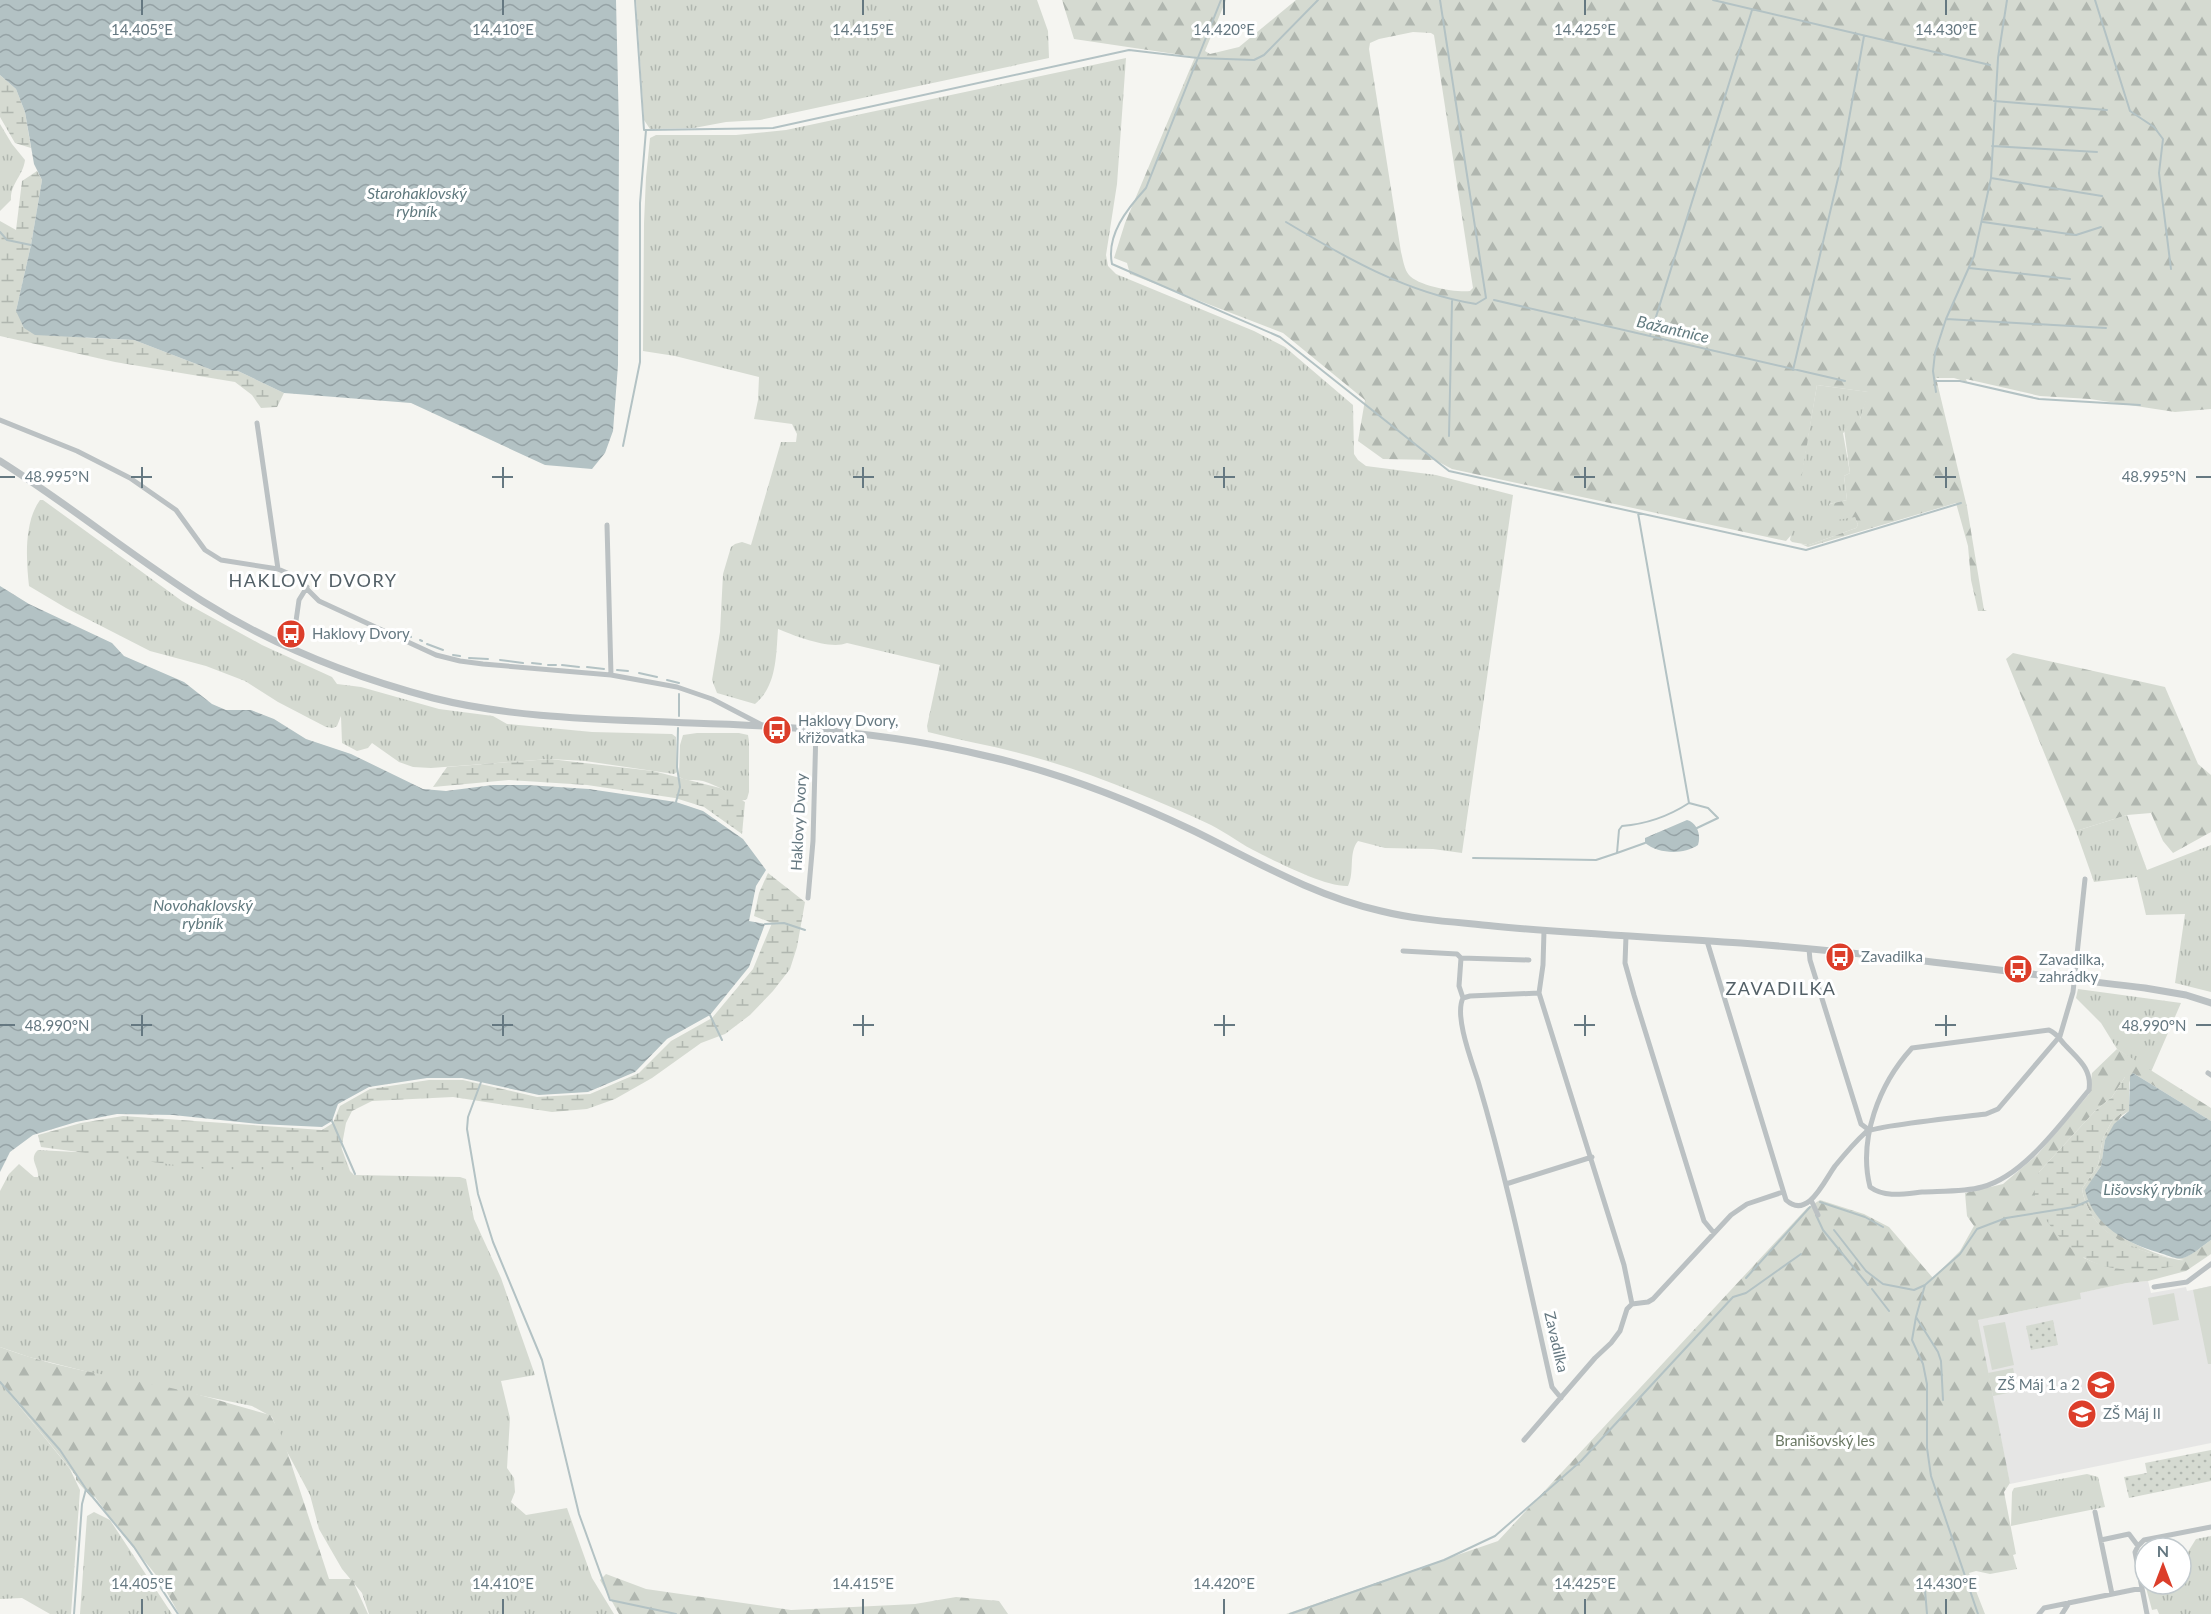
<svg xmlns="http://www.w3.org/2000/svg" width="2211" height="1614" font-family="Lato,sans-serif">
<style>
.built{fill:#e6e6e5}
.grass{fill:url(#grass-tufts)}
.forest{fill:url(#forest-firs);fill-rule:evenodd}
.wetland{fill:url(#wetland-marsh)}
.park{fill:url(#park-dots)}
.pitch{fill:#d5dad1}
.water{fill:url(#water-waves)}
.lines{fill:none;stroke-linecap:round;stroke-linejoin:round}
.stream{stroke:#b3c2c4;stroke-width:2}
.minor{stroke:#bbc1c3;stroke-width:5}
.tertiary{stroke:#bbc1c3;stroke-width:7}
.ticks{fill:none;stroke:#657881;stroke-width:2}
.labels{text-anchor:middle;stroke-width:6;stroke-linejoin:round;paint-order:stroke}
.poi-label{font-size:15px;fill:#657881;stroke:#fff;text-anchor:start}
.street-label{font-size:15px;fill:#657881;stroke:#fff}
.park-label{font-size:15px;fill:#6b7964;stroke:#fff}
.water-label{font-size:16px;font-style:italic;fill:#617a7f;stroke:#fff}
.quarter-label{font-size:18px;letter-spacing:1.5px;fill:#536067;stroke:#fff}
.ticks-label{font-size:15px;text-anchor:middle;fill:#657881;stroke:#fff;stroke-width:6;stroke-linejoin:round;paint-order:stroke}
</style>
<defs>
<pattern id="grass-tufts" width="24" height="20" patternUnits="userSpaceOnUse" patternTransform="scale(1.5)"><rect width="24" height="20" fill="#d5dad1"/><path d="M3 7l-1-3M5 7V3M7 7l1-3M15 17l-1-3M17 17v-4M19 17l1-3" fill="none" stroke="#b0b6af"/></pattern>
<pattern id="forest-firs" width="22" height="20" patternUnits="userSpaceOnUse" patternTransform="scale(1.5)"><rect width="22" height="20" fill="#d5dad1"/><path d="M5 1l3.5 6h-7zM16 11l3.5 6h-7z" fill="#b0b6af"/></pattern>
<pattern id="wetland-marsh" width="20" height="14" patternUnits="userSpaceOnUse" patternTransform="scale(1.5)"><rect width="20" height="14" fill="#d5dad1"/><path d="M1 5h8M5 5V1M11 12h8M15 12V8" fill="none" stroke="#b0b6af"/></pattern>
<pattern id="park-dots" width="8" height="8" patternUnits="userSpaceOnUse" patternTransform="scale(1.5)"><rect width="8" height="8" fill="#d5dad1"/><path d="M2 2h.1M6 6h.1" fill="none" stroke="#b0b6af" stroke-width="1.8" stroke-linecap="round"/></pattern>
<pattern id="water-waves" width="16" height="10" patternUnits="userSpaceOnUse" patternTransform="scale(1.5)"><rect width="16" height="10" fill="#b3c2c4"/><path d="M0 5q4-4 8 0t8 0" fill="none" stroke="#95a2a5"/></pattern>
</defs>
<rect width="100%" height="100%" fill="#f5f5f1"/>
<path class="built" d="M2148,1281L2151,1293L2186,1287L2187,1291L2211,1286V1443L2010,1484L1977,1320L2080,1299L2079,1293L2127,1283Z"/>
<path class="grass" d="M636,0H1037L1048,31L1049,58L760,120L726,122L694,128L650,129L644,120Z
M1126,58L1117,184L1106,255L1108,266L1116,274L1254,331L1285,347L1353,405L1354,454L1358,460L1366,466L1436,475L1513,495L1462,853L1433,849L1385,848L1358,841C1348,853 1355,872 1348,886C1326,887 1279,863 1259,853C1242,845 1227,833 1211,825C1160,801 1098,776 1044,760C1006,748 967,742 928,732L927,726L940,665L847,643C830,650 795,636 778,629C776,655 777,686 755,704L717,693L712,680L720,632L723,574L731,547L735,544L742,542L751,545L781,442H796L797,434L792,424L754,419L758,400L759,377L675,356L643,351L644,223L646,177L650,138L656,135H736L786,130Z
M0,124L12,144L25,160C23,176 10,184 11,200L0,211Z
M1817,385L1869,392L1860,419L1843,433L1850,473L1844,476L1847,500L1829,504L1855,517L1858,525L1856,528L1809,545L1792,542L1790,540Z
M40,500H43L182,601L262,645L332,677L337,684L361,687L439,709L493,716L507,724L592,732L672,734L676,737L677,772L674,774L585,761L549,759L431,768L413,767L399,762L372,743L368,748L357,751L342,743L341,716L337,726L333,728L326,727L278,702L245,681L206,666L150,651L66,608L29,586C26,559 24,522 40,500Z
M697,733H739L748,735L749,741V792L747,799C735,805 731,794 722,789C716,786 710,783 703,781C694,779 687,782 679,777L680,745L683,735Z
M2127,815L2147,870L2211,845V992L2175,983L2185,914L2146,915L2137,877L2094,882L2076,831Z
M2078,989L2181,1003L2151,1072L2117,1049L2101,1023L2076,998Z
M340,1144L350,1171L354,1175L460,1177L466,1179L474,1219L501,1278L535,1375L501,1381L510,1418L507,1468L514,1478L515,1492L511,1502L526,1515L567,1508L592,1578L614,1614H369L362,1593L342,1569L319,1529L310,1495L284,1446L272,1417L252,1406L100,1375L29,1357L0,1347V1191L9,1174L19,1164L34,1177H38C39,1166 28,1159 38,1150L75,1152Z
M0,1382L70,1469L80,1490L71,1614H50L22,1598L0,1599Z
M2087,1474L2098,1477L2105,1507L2011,1526L2012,1492L2014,1488Z
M94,1512L110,1520L172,1614H80L87,1516Z
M2211,1536V1614H2159L2157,1609L2152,1610L2145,1584H2181V1563L2196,1539Z"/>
<path class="forest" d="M1062,0H1226L1205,51L1210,54L1239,47L1296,0H2211V409L2175,412L2090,399L2040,396L1966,379L1967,382L1954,378H1936L1967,507L1984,610L1987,611H1978L1971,580L1968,546L1956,503L1808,547L1801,544L1809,545L1856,528L1858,525L1855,517L1831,521L1829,504L1847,500L1844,476L1850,473L1844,429L1852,420L1860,419L1868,392L1817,385L1792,534L1786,541L1452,469L1435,460L1383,459L1358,441L1365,400L1283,333L1130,274L1127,263L1114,258L1125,223L1195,57L1074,39ZM1413,32L1431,33L1434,35L1473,288L1470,291C1457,293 1418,286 1409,275C1404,269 1403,259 1401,252L1369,49L1370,43L1379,39Z
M2013,653L2165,687L2198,764L2211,775V832L2173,853L2163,841L2151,813L2127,815L2076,831L2006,659Z
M2117,1049L2211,1108V1121L2133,1073L2129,1083V1111L2121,1116L2105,1140L2101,1166L2093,1178L2123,1238C2137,1245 2167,1261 2182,1258C2192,1256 2203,1245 2211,1240V1254L2186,1271L2148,1281L2127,1283L2080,1293L2081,1299L1978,1320L2010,1483L2004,1492L2016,1554L2013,1555L2017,1569L1990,1574L1976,1571L1969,1573L1985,1614H1286L1498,1541L1807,1208L1820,1200L1864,1214L1889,1227L1933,1278L1960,1251L1974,1226L1967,1216L1965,1193L2003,1184L2037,1155L2089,1094L2092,1073ZM2125,1077L2126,1109L2112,1121L2103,1138L2098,1165L2082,1189C2092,1240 2140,1253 2184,1260C2144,1267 2123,1276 2084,1258L2039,1172L2096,1110L2112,1097Z
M0,1347C55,1368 114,1376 171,1388C204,1395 237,1406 270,1415L280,1432L287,1451L329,1579H352L368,1614H179L160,1580L120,1531L95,1497H91L76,1480V1476L0,1382Z
M606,1574L646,1589L791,1610L915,1604L956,1597L999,1601L1008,1614H619L600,1580Z"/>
<path class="wetland" d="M0,75L16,89L25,112L31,148L15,143L0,117Z
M37,171L42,180L31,245L16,311L87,338L134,340L212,370L238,371L284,393L277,407L261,408L252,395L235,382L115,362L0,336V221L16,230L22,181Z
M550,759L653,771L720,788L745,802L742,834L704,807L675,798L587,785L509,780L433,787L447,767Z
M768,873L805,902L797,947L790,969L773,991L750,1015L725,1034L701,1043L652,1078L615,1099L587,1109L552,1112L453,1097L372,1101L352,1111L346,1123L341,1150L349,1170L205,1169L41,1147L38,1135L81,1123L123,1116L322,1130L333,1123L340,1106L370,1089L429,1080H463L537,1097L590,1094L639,1073L671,1041L712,1018L753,969L772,923L754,916L759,893Z
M2125,1077H2127L2126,1109L2112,1121L2103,1138L2098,1165L2082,1189C2091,1239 2142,1253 2185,1261C2175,1267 2162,1269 2150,1269C2131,1270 2112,1270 2095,1263C2072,1254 2044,1224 2036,1200C2033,1192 2036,1181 2039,1172L2096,1110L2112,1097Z"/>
<path class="park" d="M2053,1320L2058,1345L2031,1350L2026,1326Z
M2211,1450V1481L2129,1498L2124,1477L2147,1473L2145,1463Z"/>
<path class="pitch" d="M2211,1286V1364H2208L2193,1290Z
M2174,1293L2179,1320L2153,1325L2148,1298Z
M2005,1322L2014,1365L1992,1370L1983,1326Z
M2013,1368L2018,1391L1993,1396L1988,1373Z"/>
<path class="water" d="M0,0H616L619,129L618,365L613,431L605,453L592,469L545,465L411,403L284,393L238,371L212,370L134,340L35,335L24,328L16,311L31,245L42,180L34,164L25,112L16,89L0,75Z
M0,586L29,604L112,643L124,656L184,682L212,704L226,710H251L274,719L306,739L351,754L423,789L446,791L493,785H527L589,789L676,802L703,811L743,839L766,870L756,886L749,921L765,924L749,967L710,1015L667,1039L635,1072L588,1092L539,1095L462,1078H427L369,1087L338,1104L332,1121L322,1127L259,1124L173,1115L117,1114L76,1122L33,1135L10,1152L0,1172Z
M1687,820C1698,823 1701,836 1698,845C1683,855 1659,854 1645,843V838Z
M2133,1073L2211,1121V1240C2203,1245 2192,1256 2183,1258C2176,1260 2167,1255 2160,1253C2127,1243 2094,1227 2085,1190L2101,1166L2105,1140L2114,1124L2129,1111L2130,1076Z"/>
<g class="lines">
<path class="stream" d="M635,0L644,130H646L773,128L1129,50L1198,58L1254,60L1264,55L1318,0
M1221,0L1146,188C1127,209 1106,235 1112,264L1280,337L1449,471L1806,550L1961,503
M1713,0L1990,65
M2095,0L2130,111L2154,127L2163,139L2159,173L2171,269
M1994,101L2107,110
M1992,146L2097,152
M1991,178L2102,196
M1286,222C1346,258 1407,293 1476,304L1486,298L1440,0
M1983,222L2076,235L2101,227
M0,232L7,240L31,245
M1969,268L2070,279
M1494,300L1845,381
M1946,319L2106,328
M1650,336L1752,10
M1793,370L1839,174L1864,36
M1935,381H1960L2039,399L2140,405
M1936,392L1933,371L1935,353L1946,319L1974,256L1991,178L1998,58L2007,0
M1449,436L1452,301
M623,446L640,362V203L646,130
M397,630L411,637
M420,640L422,641
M427,644L443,650
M453,655L460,656
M469,658L488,659
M500,660L523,663
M532,663L541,664
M548,665H556
M562,665L579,667
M587,667L604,669
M617,670L628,671
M639,673L657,677
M667,680L679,683
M679,716V694
M676,802L680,787L677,767L678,728
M1689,803L1708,808L1718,818L1697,828
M1617,853L1645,843
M1473,858L1596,860L1617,853L1619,830L1622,826C1647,824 1669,816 1689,803L1638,513
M765,924L784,923L805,930
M710,1015L722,1040
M481,1082L468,1117L467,1129L478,1194L493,1242L542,1360L579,1514L610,1600L676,1614
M332,1121L355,1174
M1820,1202L1865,1217L1883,1227
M1816,1215L1823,1230L1868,1285
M1834,1230L1866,1271L1883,1284L1914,1290L1925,1285
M1746,1278L1810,1207
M1872,1289L1889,1311
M1916,1317L1938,1352L1941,1361L1943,1400
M0,1382L60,1450L86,1489L134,1547L178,1614
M1925,1590L1927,1614
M74,1614L82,1504L86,1489
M1290,1614L1444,1560L1495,1536L1581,1461L1733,1297L1746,1293L1801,1254
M1978,1614L1931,1476L1927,1448V1384L1923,1364L1912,1340L1916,1317L1925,1285L1960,1254L1977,1229L2006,1218L2074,1207L2088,1201"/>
<path class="minor" d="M0,420L77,451L130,478L176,510L205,550L221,560L278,569L294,576L319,601L436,655L460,661L483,664L611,675L677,687L712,699L760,724
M257,423L278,569
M607,525L611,675
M292,649L299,600L307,587
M808,898L813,841L816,729
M1544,931L1543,965L1539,993L1624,1265L1632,1304
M1626,936L1625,963L1634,995L1704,1221L1714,1233
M1707,941L1786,1200C1808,1220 1824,1181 1835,1166C1844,1155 1855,1142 1866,1132C1873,1126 1970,1116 1986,1114L1998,1109L2060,1036L2073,992L2085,879
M1809,949L1810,960L1861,1124L1869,1130
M1403,951L1457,954L1461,958L1529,960
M1461,958L1459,986L1463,998
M1539,993L1470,996L1463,998C1454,1016 1472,1062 1478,1081C1508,1182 1529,1285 1552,1387L1561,1398
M2049,1030C2058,1034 2059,1039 2066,1046C2079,1060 2092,1069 2089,1090C2061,1123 2024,1176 1982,1187C1965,1192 1940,1191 1922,1192C1904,1194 1885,1198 1870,1187C1858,1139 1879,1084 1912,1048Z
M2208,1073L2211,1075
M1506,1184L1592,1157
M1811,1200L1818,1215
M2154,1287L2187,1282L2211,1264
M1524,1440L1595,1358L1611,1343L1620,1331L1627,1309L1632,1304L1648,1302L1653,1299L1731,1215L1747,1204L1783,1192
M2095,1512L2112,1594
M2101,1540L2129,1534L2138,1546
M2039,1614L2044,1608L2142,1588
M2062,1614L2069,1603
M2147,1614L2135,1552L2138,1546L2144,1540L2211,1527"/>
<path class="tertiary" d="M0,461C70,505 134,558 204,602C274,646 353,677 433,698C517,719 605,719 691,723C789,726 886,732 982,755C1055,771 1127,799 1194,831C1255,861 1314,896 1381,911C1417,920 1455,922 1493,926C1575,934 1658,937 1741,943C1876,953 2010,972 2145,988L2186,995L2211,1003"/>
</g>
<path class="ticks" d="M142,0V15M503,0V15M863,0V15M1224,0V15M1585,0V15M1946,0V15M142,467V488M503,467V488M863,467V488M1224,467V488M1585,467V488M1946,467V488M0,477H15M131,477H152M492,477H513M853,477H874M1214,477H1235M1574,477H1595M1935,477H1956M2196,477H2211M142,1015V1036M503,1015V1036M863,1015V1036M1224,1015V1036M1585,1015V1036M1946,1015V1036M0,1025H15M131,1025H152M492,1025H513M853,1025H874M1214,1025H1235M1574,1025H1595M1935,1025H1956M2196,1025H2211M142,1599V1614M503,1599V1614M863,1599V1614M1224,1599V1614M1585,1599V1614M1946,1599V1614"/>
<defs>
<g id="bus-disc" transform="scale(1.5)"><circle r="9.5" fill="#dc3e2a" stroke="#fff"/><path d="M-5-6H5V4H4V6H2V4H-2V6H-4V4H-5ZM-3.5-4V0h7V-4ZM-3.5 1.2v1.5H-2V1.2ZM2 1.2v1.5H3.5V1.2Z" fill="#fff"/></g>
<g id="school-disc" transform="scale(1.5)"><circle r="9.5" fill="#dc3e2a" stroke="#fff"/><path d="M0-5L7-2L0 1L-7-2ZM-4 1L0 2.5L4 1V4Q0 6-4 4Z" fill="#fff"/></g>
</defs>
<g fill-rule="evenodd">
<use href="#bus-disc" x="291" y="634"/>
<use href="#bus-disc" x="777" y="730"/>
<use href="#bus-disc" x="1840" y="957"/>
<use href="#bus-disc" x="2018" y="969"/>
<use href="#school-disc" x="2101" y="1385"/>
<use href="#school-disc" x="2082" y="1414"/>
</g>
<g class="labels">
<g class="poi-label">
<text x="312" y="639">Haklovy Dvory</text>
<text x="798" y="726">Haklovy Dvory,<tspan x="798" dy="17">křižovatka</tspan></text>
<text x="1861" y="962">Zavadilka</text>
<text x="2039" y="965">Zavadilka,<tspan x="2039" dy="17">zahrádky</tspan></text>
<text x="2080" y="1390" text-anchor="end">ZŠ Máj 1 a 2</text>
<text x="2103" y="1419">ZŠ Máj II</text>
</g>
<g class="street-label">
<text transform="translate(799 822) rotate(-87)" y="5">Haklovy Dvory</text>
<text transform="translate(1556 1342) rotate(77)" y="5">Zavadilka</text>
</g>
<g class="park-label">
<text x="1825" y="1446">Branišovský les</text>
</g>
<g class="water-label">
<text x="417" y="199">Starohaklovský<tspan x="417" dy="18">rybník</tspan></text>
<text transform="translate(1673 329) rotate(13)" y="6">Bažantnice</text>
<text x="203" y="911">Novohaklovský<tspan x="203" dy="18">rybník</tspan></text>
<text x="2153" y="1195">Lišovský rybník</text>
</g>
<g class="quarter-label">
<text x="313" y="587">HAKLOVY DVORY</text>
<text x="1781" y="995">ZAVADILKA</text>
</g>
</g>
<g class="ticks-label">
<text x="142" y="35">14.405°E</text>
<text x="503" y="35">14.410°E</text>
<text x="863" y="35">14.415°E</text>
<text x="1224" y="35">14.420°E</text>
<text x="1585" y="35">14.425°E</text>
<text x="1946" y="35">14.430°E</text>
<text x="57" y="482">48.995°N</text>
<text x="2154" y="482">48.995°N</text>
<text x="57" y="1031">48.990°N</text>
<text x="2154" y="1031">48.990°N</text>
<text x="142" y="1589">14.405°E</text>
<text x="503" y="1589">14.410°E</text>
<text x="863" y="1589">14.415°E</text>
<text x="1224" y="1589">14.420°E</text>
<text x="1585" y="1589">14.425°E</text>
<text x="1946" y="1589">14.430°E</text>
</g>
<g transform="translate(2163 1566)"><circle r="28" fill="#ffffff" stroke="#c1c9cd" stroke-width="1.5"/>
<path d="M0-4.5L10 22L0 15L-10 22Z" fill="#dc3e2a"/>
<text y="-9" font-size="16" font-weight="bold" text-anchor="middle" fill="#657881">N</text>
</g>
</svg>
